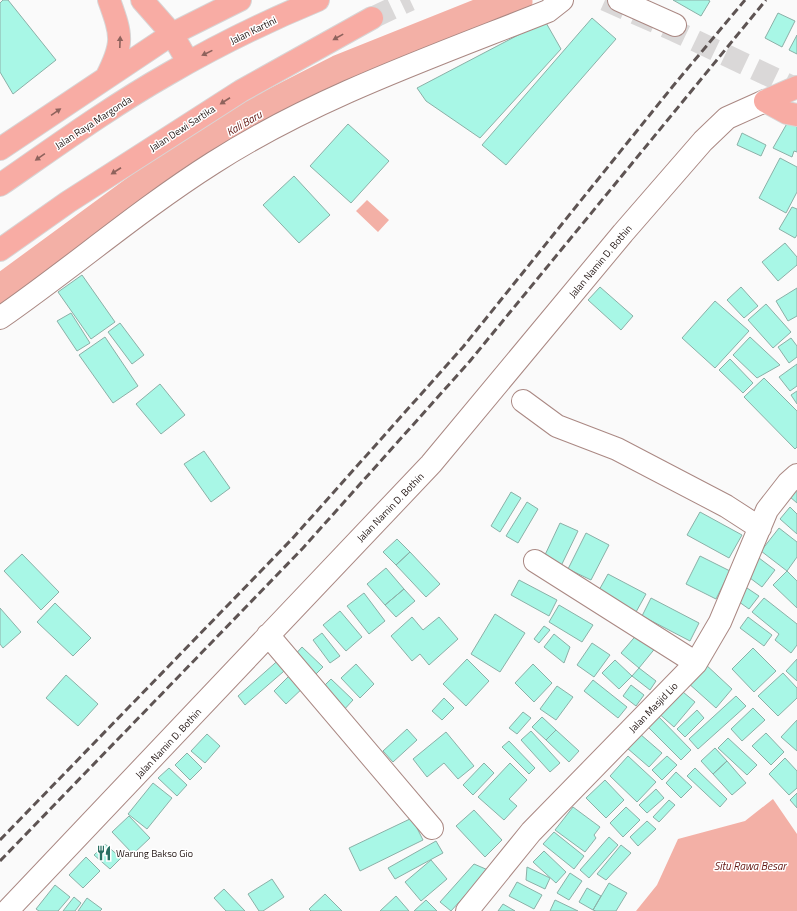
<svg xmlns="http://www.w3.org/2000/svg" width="797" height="911" font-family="'Titillium Web',sans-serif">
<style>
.water{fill:#f3b0a6}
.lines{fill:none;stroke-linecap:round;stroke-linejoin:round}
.river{stroke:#f3b0a6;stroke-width:35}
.building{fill:#a8f7e6;stroke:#8bb0a7}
.major-tunnel{stroke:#dad8d8;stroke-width:22;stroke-dasharray:22 11;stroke-linecap:butt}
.minor-casing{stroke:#aa8883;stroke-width:24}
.major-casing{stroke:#d8d5d5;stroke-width:24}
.minor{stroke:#fff;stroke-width:22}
.major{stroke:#f8aca4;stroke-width:22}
.rail{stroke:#5e5453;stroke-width:3;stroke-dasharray:8 4;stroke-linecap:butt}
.oneway{fill:#8e625c}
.labels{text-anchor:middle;stroke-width:3;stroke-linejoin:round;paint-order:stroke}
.street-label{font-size:10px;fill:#241715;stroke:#fff}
.poi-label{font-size:10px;fill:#241715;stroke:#fff;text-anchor:start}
.water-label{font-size:11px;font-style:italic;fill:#651813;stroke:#fff}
</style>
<rect width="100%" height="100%" fill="#fafafa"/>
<path class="water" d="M367,200L389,220L378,232L356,211Z
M773,799L797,834V911H636L657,885L678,839L745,821Z"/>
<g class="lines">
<path class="river" d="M0,293L166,171L240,123L340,72L515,2"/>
</g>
<path class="building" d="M3,0H8L56,60L13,94L0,72V3Z
M673,0H708L710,1L701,16Z
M778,13L795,21L782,47L765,38Z
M592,18L616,39L506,165L482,145Z
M545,21L561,49L480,138L426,101L417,88Z
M797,35V54L789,50Z
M789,120L797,123V152L794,151L792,157L773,148Z
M348,124L389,161L351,203L310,166Z
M742,133L766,145L761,156L737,145Z
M780,158L797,167V192L786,213L759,198Z
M294,176L330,215L299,243L263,205Z
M792,207L797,209V235L795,238L779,229Z
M785,243L797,257V265L778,281L762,262Z
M82,275L115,322L91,339L58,292Z
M600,287L633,316L621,330L588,300Z
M741,287L758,306L744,318L727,300Z
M797,288V316L788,321L776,301Z
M715,301L749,331L715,368L682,338Z
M766,304L791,332L773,348L748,320Z
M71,313L90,343L77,351L57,321Z
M120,323L144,355L132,364L108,332Z
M105,337L138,386L113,403L79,355Z
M750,337L780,365L757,378L733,355Z
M791,338L797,346V357L789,363L778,347Z
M730,359L753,383L743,393L719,370Z
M797,364V386L790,391L779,377Z
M764,378L797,411V447L795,449L744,397Z
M160,384L185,415L161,434L136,404Z
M797,391V404L791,395Z
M204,451L230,488L211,502L184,464Z
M797,489V503L790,497Z
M511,492L521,498L500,532L491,526Z
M527,502L538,509L518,543L506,536Z
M790,507L797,514V534L780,519Z
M700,512L742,535L729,558L687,535Z
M560,523L578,531L561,566L544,557Z
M779,528L797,542V557L787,571L761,551Z
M586,533L609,545L591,580L568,569Z
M397,539L410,552L396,565L383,552Z
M410,552L440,584L426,597L396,565Z
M22,554L59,592L41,610L4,571Z
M700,556L730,571L716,599L686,584Z
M759,558L775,570L762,587L746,575Z
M386,568L404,589L385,605L367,584Z
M787,571L797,581V608L773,585Z
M608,574L646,594L636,612L598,592Z
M519,580L557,600L549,616L511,595Z
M744,586L759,596L749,609L735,599Z
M404,589L415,601L396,617L385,605Z
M364,593L385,621L369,634L347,606Z
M651,598L699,623L690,641L642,616Z
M764,598L797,624V645L791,653L775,640L779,634L752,612Z
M55,603L91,638L73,656L37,622Z
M559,605L593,625L582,642L549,622Z
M0,608L21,632L3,648L0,644Z
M340,611L362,637L346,651L323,625Z
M495,614L525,633L500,672L471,654Z
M412,617L423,630L439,617L458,639L429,665L420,654L412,661L391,636Z
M748,617L772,635L764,646L740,628Z
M544,626L550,630L539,643L534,639Z
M639,632L657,646L639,668L621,653Z
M322,633L340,656L330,663L313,640Z
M554,634L570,647L564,663L544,647Z
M592,643L610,655L594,677L577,665Z
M302,647L323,667L313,677L292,658Z
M753,648L776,671L754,692L732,669Z
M283,656L291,665L245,705L238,696Z
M467,659L489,681L466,706L443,684Z
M797,659V681L786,671Z
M615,660L632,676L619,689L602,673Z
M704,663L732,689L716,708L687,682Z
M356,664L374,684L360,698L341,678Z
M533,664L552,683L534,702L515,683Z
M639,668L656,681L650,690L632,676Z
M293,672L306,685L286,704L274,691Z
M783,673L797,688V698L778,716L758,696Z
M66,675L98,704L78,726L46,698Z
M331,679L353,700L341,713L318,692Z
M593,680L627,707L618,718L584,691Z
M631,685L644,695L636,706L623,696Z
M557,686L573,697L556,720L540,709Z
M677,687L695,702L674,727L656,711Z
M736,696L746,706L698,749L689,739Z
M444,698L454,708L442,720L432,711Z
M753,708L765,720L742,741L731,729Z
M697,710L704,718L685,737L677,729Z
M523,712L531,718L517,734L509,728Z
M658,716L691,750L681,760L647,726Z
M542,717L556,730L546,740L532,727Z
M797,720V751L781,737Z
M407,729L417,740L393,762L383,751Z
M556,730L579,751L569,762L546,740Z
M531,731L560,763L550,772L521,740Z
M446,732L474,766L458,779L444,763L427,777L413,759Z
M766,733L784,752L771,765L752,746Z
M207,734L220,746L205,763L191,751Z
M640,734L662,753L649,767L627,748Z
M728,738L757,765L747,775L718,748Z
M509,741L535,768L529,774L502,747Z
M715,748L727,761L713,774L701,761Z
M187,753L202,768L190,780L175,765Z
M628,756L656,782L637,802L610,776Z
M667,756L677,765L662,780L652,770Z
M785,758L797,771V788L789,795L769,774Z
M727,761L746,783L732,795L713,774Z
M484,763L494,773L473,795L463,785Z
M510,763L527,780L509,799L517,806L504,820L478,797Z
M169,768L187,785L177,796L158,778Z
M695,768L727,799L720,807L687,776Z
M676,772L692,787L681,798L666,783Z
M605,780L624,800L606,818L586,798Z
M153,783L172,798L147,829L128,814Z
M656,789L664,798L647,813L639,805Z
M797,793V808L790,800Z
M669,800L675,805L659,822L653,817Z
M573,807L600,827L594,835L596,838L585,852L555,830Z
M626,807L640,820L623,837L610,823Z
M474,810L502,840L485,857L456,826Z
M129,816L150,838L133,854L112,832Z
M412,818L423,840L360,871L349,848Z
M647,821L656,829L638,846L630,837Z
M554,832L584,856L574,869L543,844Z
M609,837L618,845L589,878L580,870Z
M436,841L443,853L395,879L388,868Z
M105,844L121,858L110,869L94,855Z
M621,845L631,853L606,880L597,874Z
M544,851L566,872L556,883L533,862Z
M86,857L100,871L83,888L69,875Z
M431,860L447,879L421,901L405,882Z
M474,864L488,870L451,911L440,902Z
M527,867L550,878L545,889L526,880Z
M570,873L582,881L569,900L557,893Z
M272,879L284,897L263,911H259L248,894Z
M517,882L542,895L534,909L509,896Z
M609,883L627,893L616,911H596L593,910Z
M55,885L70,897L58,911H39L36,909Z
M587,888L601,896L593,910L579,902Z
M224,889L245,911H226L214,898Z
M325,894L342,911H311L309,909Z
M396,896L409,911H380Z
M74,897L81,903L75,911H63Z
M87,898L102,909L100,911H78Z
M426,900L437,911H414Z
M555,900L578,911H550Z
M503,904L515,911H498Z"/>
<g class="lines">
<path class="major-tunnel" d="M605,0L675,31L797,89
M372,18L410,0"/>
<g class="minor-casing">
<path id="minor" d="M619,0L675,25
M0,318C72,268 139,210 213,163C316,97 435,56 548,11L562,0
M523,401L557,426L617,449L726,506L760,528
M535,561L696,663
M268,635L432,828
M7,911L431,464L623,233L703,141L727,118L765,101
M467,911L531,832L696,663L720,622L767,510L788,483L797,475"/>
</g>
<g class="major-casing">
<path id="major" d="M142,0L172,34L188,62
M106,78C124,43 122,36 109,0
M765,101L787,113L797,115
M765,101L797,87
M0,149L172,34L240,0
M0,185C55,147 110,107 168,74C216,46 267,21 318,0
M0,250L68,202L241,91L372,18"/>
</g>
<use href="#minor" class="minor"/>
<use href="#major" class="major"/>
<path class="rail" d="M0,840L292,539L463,347L673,86L745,0
M0,861L303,548L470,361L766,0"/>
</g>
<defs><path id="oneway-solid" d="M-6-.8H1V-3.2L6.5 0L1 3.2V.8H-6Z"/></defs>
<g class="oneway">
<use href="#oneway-solid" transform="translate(338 37) rotate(151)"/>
<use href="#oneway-solid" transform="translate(120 42) rotate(-88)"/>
<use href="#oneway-solid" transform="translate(207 53) rotate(154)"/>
<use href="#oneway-solid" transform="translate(225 101) rotate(147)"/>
<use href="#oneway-solid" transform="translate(56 112) rotate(-34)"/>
<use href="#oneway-solid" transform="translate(40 157) rotate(145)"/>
<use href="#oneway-solid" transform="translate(116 171) rotate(147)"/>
</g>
<defs>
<g id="restaurant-bare" transform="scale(1.2)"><path d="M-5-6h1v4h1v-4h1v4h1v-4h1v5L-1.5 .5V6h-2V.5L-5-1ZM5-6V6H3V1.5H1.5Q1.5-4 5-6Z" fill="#296e61" stroke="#fff" stroke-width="2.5" paint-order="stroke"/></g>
</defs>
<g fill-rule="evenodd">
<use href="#restaurant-bare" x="104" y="853"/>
</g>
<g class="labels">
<g class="street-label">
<text transform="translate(253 30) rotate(-26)" y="4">Jalan Kartini</text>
<text transform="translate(93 122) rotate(-33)" y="4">Jalan Raya Margonda</text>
<text transform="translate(182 128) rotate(-33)" y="4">Jalan Dewi Sartika</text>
<text transform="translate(600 261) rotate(-50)" y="4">Jalan Namin D. Bothin</text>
<text transform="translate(390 507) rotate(-46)" y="4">Jalan Namin D. Bothin</text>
<text transform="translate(653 707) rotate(-46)" y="4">Jalan Masjid Lio</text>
<text transform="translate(168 743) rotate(-47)" y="4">Jalan Namin D. Bothin</text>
</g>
<g class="poi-label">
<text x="116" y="857">Warung Bakso Gio</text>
</g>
<g class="water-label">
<text transform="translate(244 123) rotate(-30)" y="4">Kali Baru</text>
<text x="750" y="870">Situ Rawa Besar</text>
</g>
</g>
</svg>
